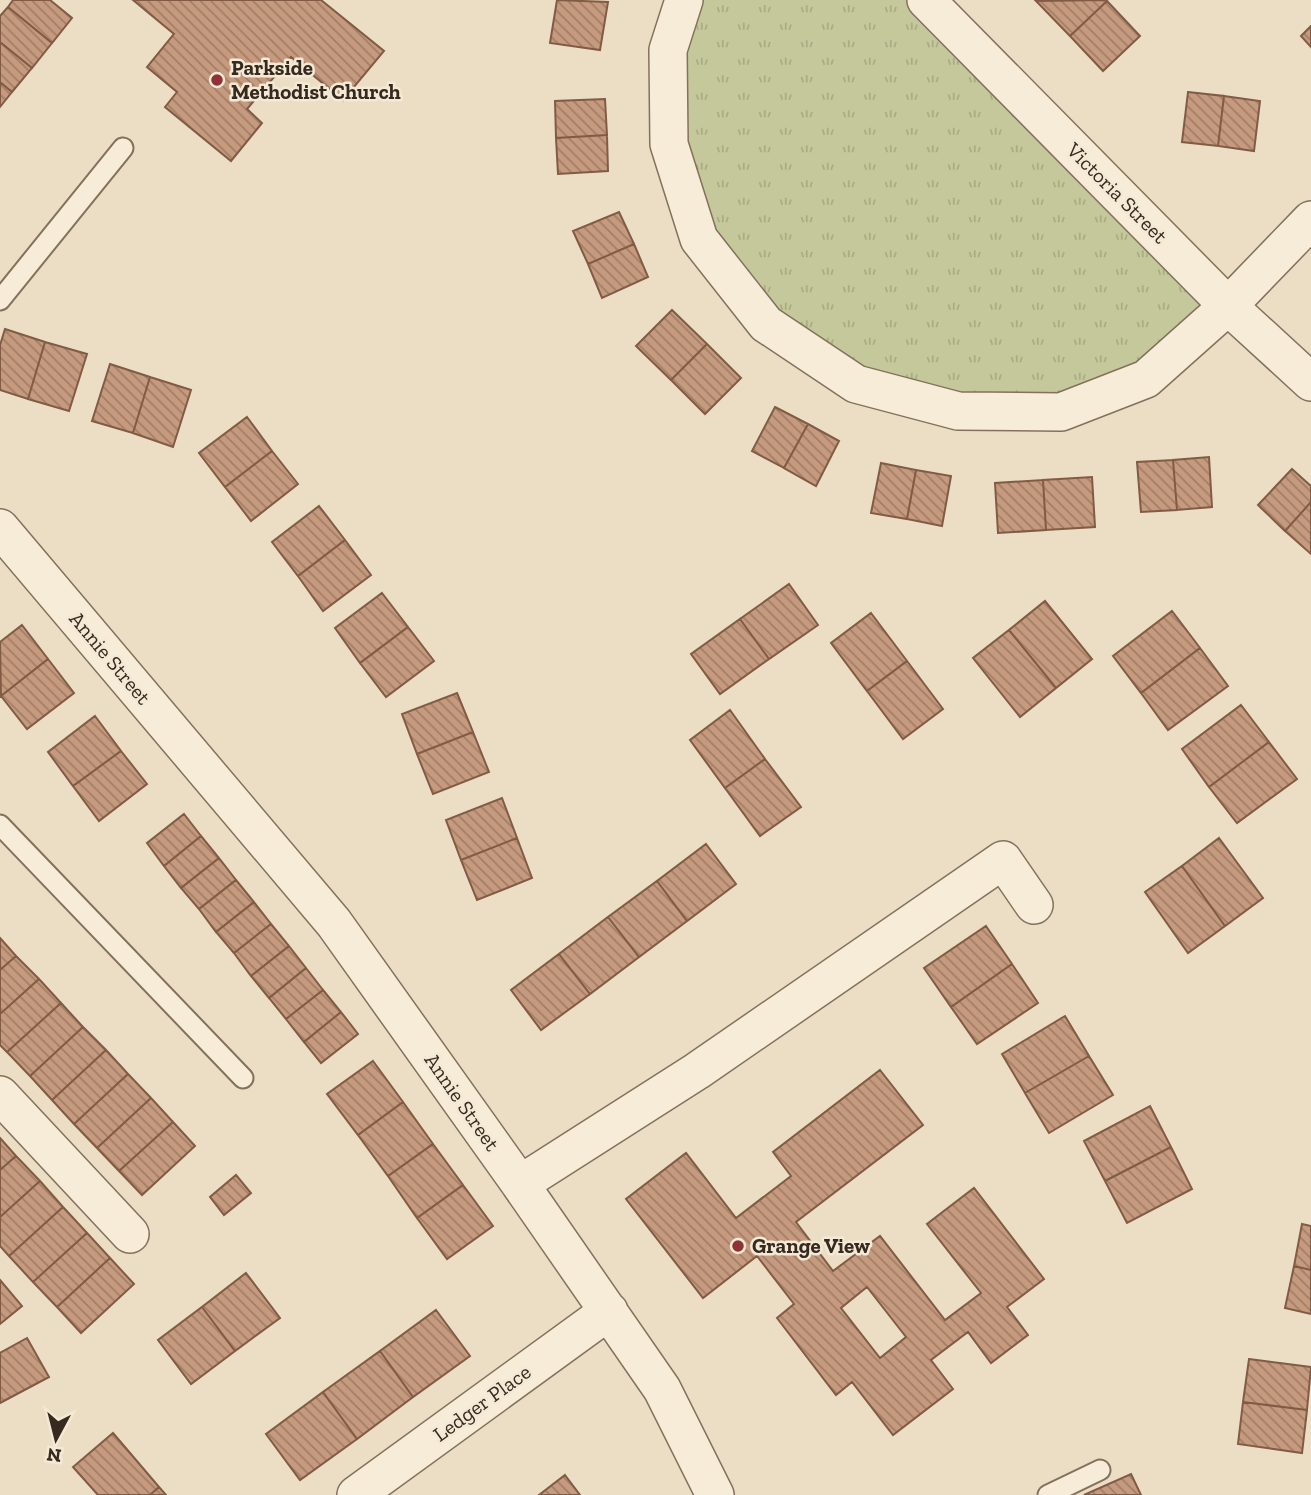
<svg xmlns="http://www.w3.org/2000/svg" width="1311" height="1495" font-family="'Zilla Slab',serif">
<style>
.grass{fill:url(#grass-tufts)}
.building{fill:url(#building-back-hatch);stroke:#825b44;stroke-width:2;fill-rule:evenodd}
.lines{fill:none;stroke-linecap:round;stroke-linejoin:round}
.lane-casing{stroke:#84715d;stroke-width:23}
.street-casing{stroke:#84715d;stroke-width:40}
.lane{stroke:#f6ecd8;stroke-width:19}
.street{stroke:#f6ecd8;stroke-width:37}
.poi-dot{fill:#8f3135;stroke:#f3e9d4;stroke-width:2.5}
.labels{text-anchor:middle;stroke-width:5;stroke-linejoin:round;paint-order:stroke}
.poi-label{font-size:21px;font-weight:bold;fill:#36291f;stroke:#f3e9d4;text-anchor:start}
.street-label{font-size:21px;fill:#36291f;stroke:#f3e9d4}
</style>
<defs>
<pattern id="grass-tufts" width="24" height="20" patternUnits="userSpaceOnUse" patternTransform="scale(1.75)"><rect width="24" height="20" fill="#c4c89a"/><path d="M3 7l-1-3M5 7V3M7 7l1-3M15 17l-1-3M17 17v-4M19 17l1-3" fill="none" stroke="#a9ac84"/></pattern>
<pattern id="building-back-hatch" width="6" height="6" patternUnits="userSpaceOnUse" patternTransform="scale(1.75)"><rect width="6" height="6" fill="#c69a7e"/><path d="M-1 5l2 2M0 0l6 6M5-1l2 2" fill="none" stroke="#a27e67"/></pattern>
</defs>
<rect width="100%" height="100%" fill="#ebdec5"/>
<path class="grass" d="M684,0H926L1228,306L1146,379L958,411L766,324L669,144Z"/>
<path class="building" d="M13,0H50L72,18L52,43L8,7Z
M133,0H321L384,51L343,100L291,57L247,109L262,123L231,161L165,107L177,92L147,67L174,34Z
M557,0L608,2L600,50L550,43Z
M1105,0L1107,1L1070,36L1036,1Z
M1107,1L1140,36L1103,71L1070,36Z
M8,7L52,43L32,68L0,42V16Z
M1311,26V47L1301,36Z
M0,42L32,68L12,92L0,82Z
M0,82L12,92L0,107Z
M1188,92L1224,96L1218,146L1182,142Z
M1224,96L1260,101L1254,151L1218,146Z
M605,99L607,135L556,138L555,101Z
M607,135L608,171L558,174L556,138Z
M619,212L634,244L588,264L573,231Z
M634,244L648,277L602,298L588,264Z
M672,310L707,344L671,380L636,346Z
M5,329L45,342L28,399L0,390V345Z
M45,342L87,354L69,411L28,399Z
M707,344L741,378L705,414L671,380Z
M110,364L150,377L133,433L92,421Z
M150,377L191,390L173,447L133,433Z
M775,407L808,424L784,468L752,451Z
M247,417L272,451L225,487L199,453Z
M808,424L839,441L816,486L784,468Z
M272,451L298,484L251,521L225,487Z
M1209,457L1212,507L1177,510L1173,460Z
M1173,460L1177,510L1141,512L1137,462Z
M881,463L916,470L907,519L871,513Z
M1292,469L1311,486V502L1285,531L1258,505Z
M916,470L951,476L942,526L907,519Z
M1092,477L1095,527L1046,530L1043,480Z
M1043,480L1046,530L998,533L995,483Z
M1311,502V554L1285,531Z
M319,506L345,540L298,576L272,542Z
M345,540L371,575L323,611L298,576Z
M789,584L818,625L769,659L740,619Z
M382,593L408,627L360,663L335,628Z
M1045,601L1092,659L1056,688L1009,630Z
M1172,611L1200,648L1141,693L1113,656Z
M871,613L907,661L867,691L831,643Z
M740,619L769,659L720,694L691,654Z
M22,625L48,659L1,696L0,642Z
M408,627L434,661L386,697L360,663Z
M1009,630L1056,688L1020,717L973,658Z
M1200,648L1228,686L1168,730L1141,693Z
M48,659L74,693L27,729L1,696Z
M907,661L943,709L903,739L867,691Z
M457,693L473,732L417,754L402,714Z
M1241,705L1269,742L1209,787L1182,749Z
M730,710L765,759L725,788L690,740Z
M95,716L121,751L73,786L48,752Z
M473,732L489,772L433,794L417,754Z
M1269,742L1297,779L1237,823L1209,787Z
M121,751L147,784L99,821L73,786Z
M765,759L801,807L760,836L725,788Z
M502,798L517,838L461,860L446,820Z
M184,814L201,836L164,866L147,843Z
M201,836L219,858L181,888L164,866Z
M517,838L532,878L477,900L461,860Z
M1219,838L1263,898L1225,926L1182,866Z
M706,844L736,884L687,921L657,881Z
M219,858L236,880L199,909L181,888Z
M1182,866L1225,926L1188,953L1145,892Z
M236,880L254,902L216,932L199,909Z
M657,881L687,921L639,957L608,917Z
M254,902L271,924L234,953L216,932Z
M608,917L639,957L590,994L559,954Z
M271,924L289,946L251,976L234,953Z
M986,926L1012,964L951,1007L924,968Z
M0,938L16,956L0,970Z
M289,946L306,968L269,998L251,976Z
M559,954L590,994L541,1030L511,990Z
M16,956L39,979L0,1014V970Z
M1012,964L1038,1003L977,1044L951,1007Z
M306,968L323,990L286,1019L269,998Z
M39,979L61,1003L7,1052L0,1045V1014Z
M323,990L341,1012L304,1042L286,1019Z
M61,1003L83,1027L30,1076L7,1052Z
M341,1012L358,1034L321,1063L304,1042Z
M1065,1016L1089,1056L1025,1093L1002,1054Z
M83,1027L106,1050L52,1100L30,1076Z
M106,1050L128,1074L74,1124L52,1100Z
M1089,1056L1113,1095L1049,1133L1025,1093Z
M373,1061L403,1102L358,1135L327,1094Z
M880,1070L923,1125L796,1222L833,1271L880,1236L945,1320L981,1293L927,1224L974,1188L1044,1279L1007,1307L1028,1335L991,1363L968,1332L931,1360L953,1389L893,1435L852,1382L836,1395L777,1318L794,1304L757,1256L703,1298L626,1199L686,1153L736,1218L791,1176L773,1152ZM867,1287L906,1337L880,1358L841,1308Z
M128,1074L151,1098L97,1148L74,1124Z
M151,1098L173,1122L119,1171L97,1148Z
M403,1102L433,1144L388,1176L358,1135Z
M1150,1106L1171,1147L1105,1181L1084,1141Z
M173,1122L195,1146L142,1195L119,1171Z
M0,1138L16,1156L0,1170Z
M433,1144L463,1185L417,1218L388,1176Z
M1171,1147L1192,1189L1127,1223L1105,1181Z
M16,1156L40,1181L0,1217V1170Z
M236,1175L251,1193L224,1215L210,1197Z
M40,1181L63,1207L9,1256L0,1246V1217Z
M463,1185L493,1226L447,1259L417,1218Z
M63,1207L87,1233L33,1282L9,1256Z
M1302,1224L1311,1226V1270L1294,1266Z
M87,1233L110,1258L57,1307L33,1282Z
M110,1258L134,1284L81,1333L57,1307Z
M1294,1266L1311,1270V1314L1285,1308Z
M246,1273L280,1318L235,1351L202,1307Z
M0,1280L22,1306L0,1324Z
M202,1307L235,1351L191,1384L158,1340Z
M436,1310L470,1356L413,1397L380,1351Z
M27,1338L49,1377L0,1403V1353Z
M380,1351L413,1397L357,1439L323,1392Z
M1249,1359L1311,1367L1307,1410L1243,1402Z
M323,1392L357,1439L300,1480L266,1434Z
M1243,1402L1307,1410L1302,1453L1238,1444Z
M113,1433L159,1487L150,1495H98L73,1467Z
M1131,1474L1141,1495H1084Z
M565,1475L580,1495H539Z
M159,1487L166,1495H150Z"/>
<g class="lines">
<g class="lane-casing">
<path id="lane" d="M0,300L123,148
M0,825L243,1078
M1048,1495L1100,1470"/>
</g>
<g class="street-casing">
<path id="street" d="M684,0L668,50L669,144L699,239L766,324L856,384L958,411L1061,412L1146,379L1228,306L1311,220
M926,0L1228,306L1311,382
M0,528L334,923L520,1184L697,1071L1003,860L1034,905
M0,1095L130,1234
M520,1184L662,1389L715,1495
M356,1495L609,1311"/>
</g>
<use href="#lane" class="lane"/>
<use href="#street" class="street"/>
</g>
<g class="poi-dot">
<circle cx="217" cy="80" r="7"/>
<circle cx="738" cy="1246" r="7"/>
</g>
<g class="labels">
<g class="poi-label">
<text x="231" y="75">Parkside<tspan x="231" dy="24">Methodist Church</tspan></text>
<text x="752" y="1253">Grange View</text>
</g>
<g class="street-label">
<text transform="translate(1117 193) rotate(45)" y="7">Victoria Street</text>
<text transform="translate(110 658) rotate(50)" y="7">Annie Street</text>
<text transform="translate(462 1102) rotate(55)" y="7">Annie Street</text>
<text transform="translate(482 1403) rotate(-36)" y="7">Ledger Place</text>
</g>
</g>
<g transform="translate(56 1439) rotate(187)" stroke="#f3e9d4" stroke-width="5" paint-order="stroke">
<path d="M0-5L12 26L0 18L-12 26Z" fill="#36291f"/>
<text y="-10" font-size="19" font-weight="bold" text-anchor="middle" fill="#36291f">N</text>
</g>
</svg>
